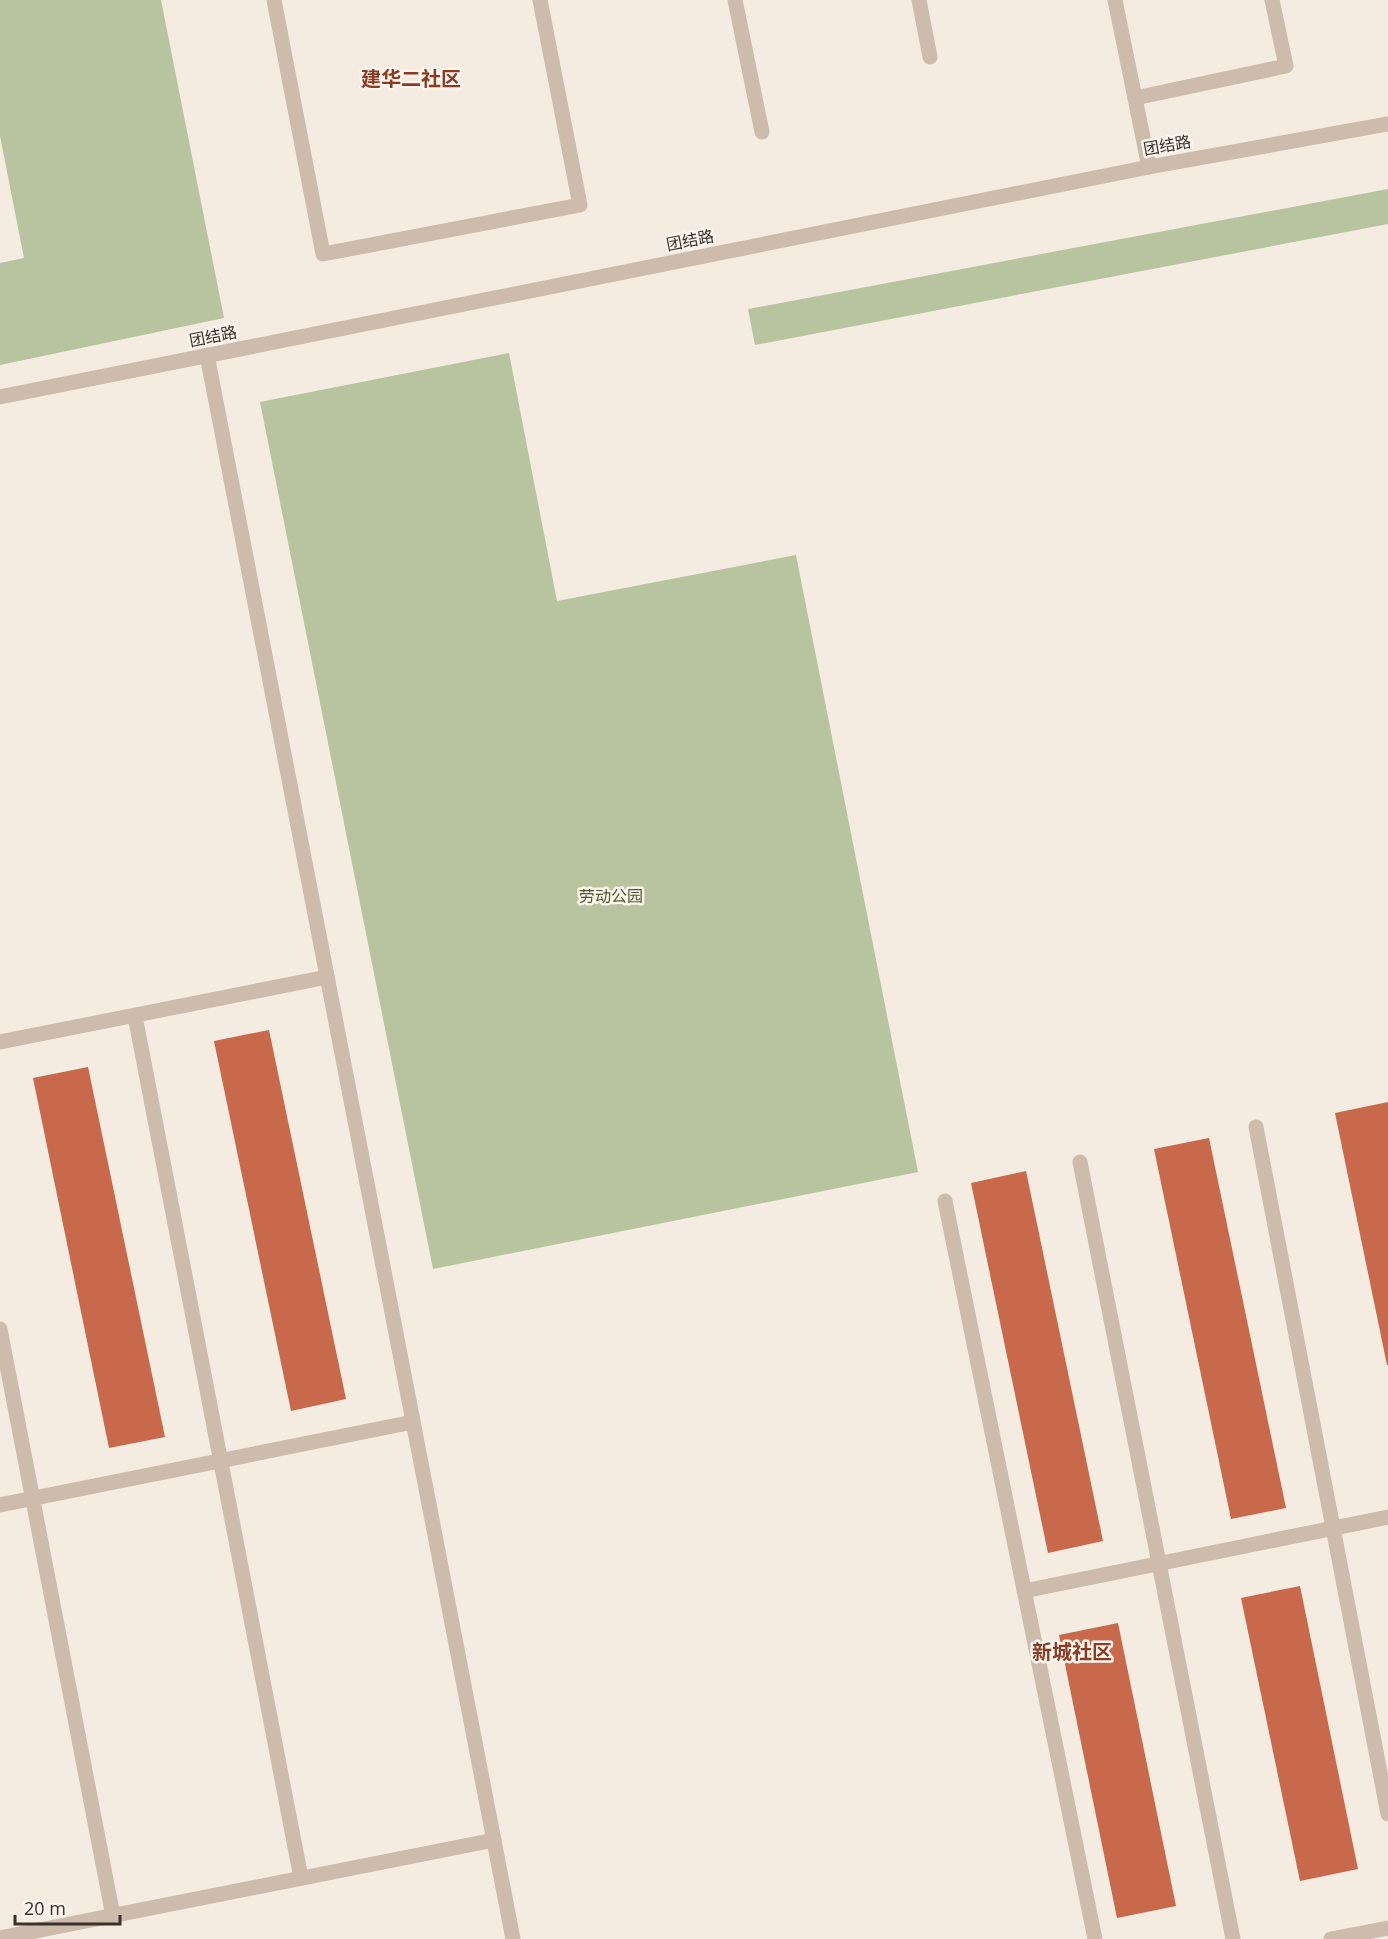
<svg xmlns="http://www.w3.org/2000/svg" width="1388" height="1939" font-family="'Open Sans','Noto Sans SC',sans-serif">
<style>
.green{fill:#b8c4a0}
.building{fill:#c8694b}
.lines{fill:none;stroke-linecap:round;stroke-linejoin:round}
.service{stroke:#cdbbac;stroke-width:15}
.minor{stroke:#cdbbac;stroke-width:15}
.tertiary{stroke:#cdbbac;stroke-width:15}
.labels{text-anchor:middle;stroke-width:5;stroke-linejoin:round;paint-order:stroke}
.street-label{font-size:16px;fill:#3b302b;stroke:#fbf5ee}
.park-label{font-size:16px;fill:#4a5a2e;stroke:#fbf5ee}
.quarter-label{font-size:20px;font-weight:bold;fill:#8c3b22;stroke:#fbf5ee}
</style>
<rect width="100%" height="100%" fill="#f4ebe1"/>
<path class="green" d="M0,0H161L224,318L0,365V263L24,258L0,136Z
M1388,189V224L755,345L748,309Z
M509,353L557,601L796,555L918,1172L433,1269L260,402Z"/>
<path class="building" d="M269,1030L346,1399L291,1411L214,1041Z
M88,1067L165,1437L109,1448L33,1078Z
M1388,1102V1365H1387L1335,1113Z
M1209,1138L1286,1508L1231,1519L1154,1149Z
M1026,1171L1103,1541L1048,1553L971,1183Z
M1300,1586L1358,1869L1300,1881L1241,1598Z
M1118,1623L1176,1906L1117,1918L1059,1635Z"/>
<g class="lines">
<path class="service" d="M274,0L323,254L580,205L540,0
M735,0L762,132
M919,0L930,57
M1135,98L1286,66L1272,0
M135,1016L301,1878
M0,1042L327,977
M1256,1127L1388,1814
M1080,1162L1233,1939
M945,1201L1095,1939
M0,1329L113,1916
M0,1505L413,1422
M1024,1591L1388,1517
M0,1938L494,1840"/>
<path class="minor" d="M1115,0L1149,167
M207,355L513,1939
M1331,1939L1388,1928"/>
<path class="tertiary" d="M0,397L1149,167L1388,124"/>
</g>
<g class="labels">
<g class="street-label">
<text transform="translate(1167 145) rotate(-10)" y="6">团结路</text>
<text transform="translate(690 240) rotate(-11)" y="6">团结路</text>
<text transform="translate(213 336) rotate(-11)" y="6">团结路</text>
</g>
<g class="park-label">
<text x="611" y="902">劳动公园</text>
</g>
<g class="quarter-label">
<text x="411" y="86">建华二社区</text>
<text x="1072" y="1659">新城社区</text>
</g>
</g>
<path d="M15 1915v9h105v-9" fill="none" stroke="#3b302b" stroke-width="3"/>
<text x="24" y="1915" font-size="18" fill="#3b302b" stroke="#fbf5ee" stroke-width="4.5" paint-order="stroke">20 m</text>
</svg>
